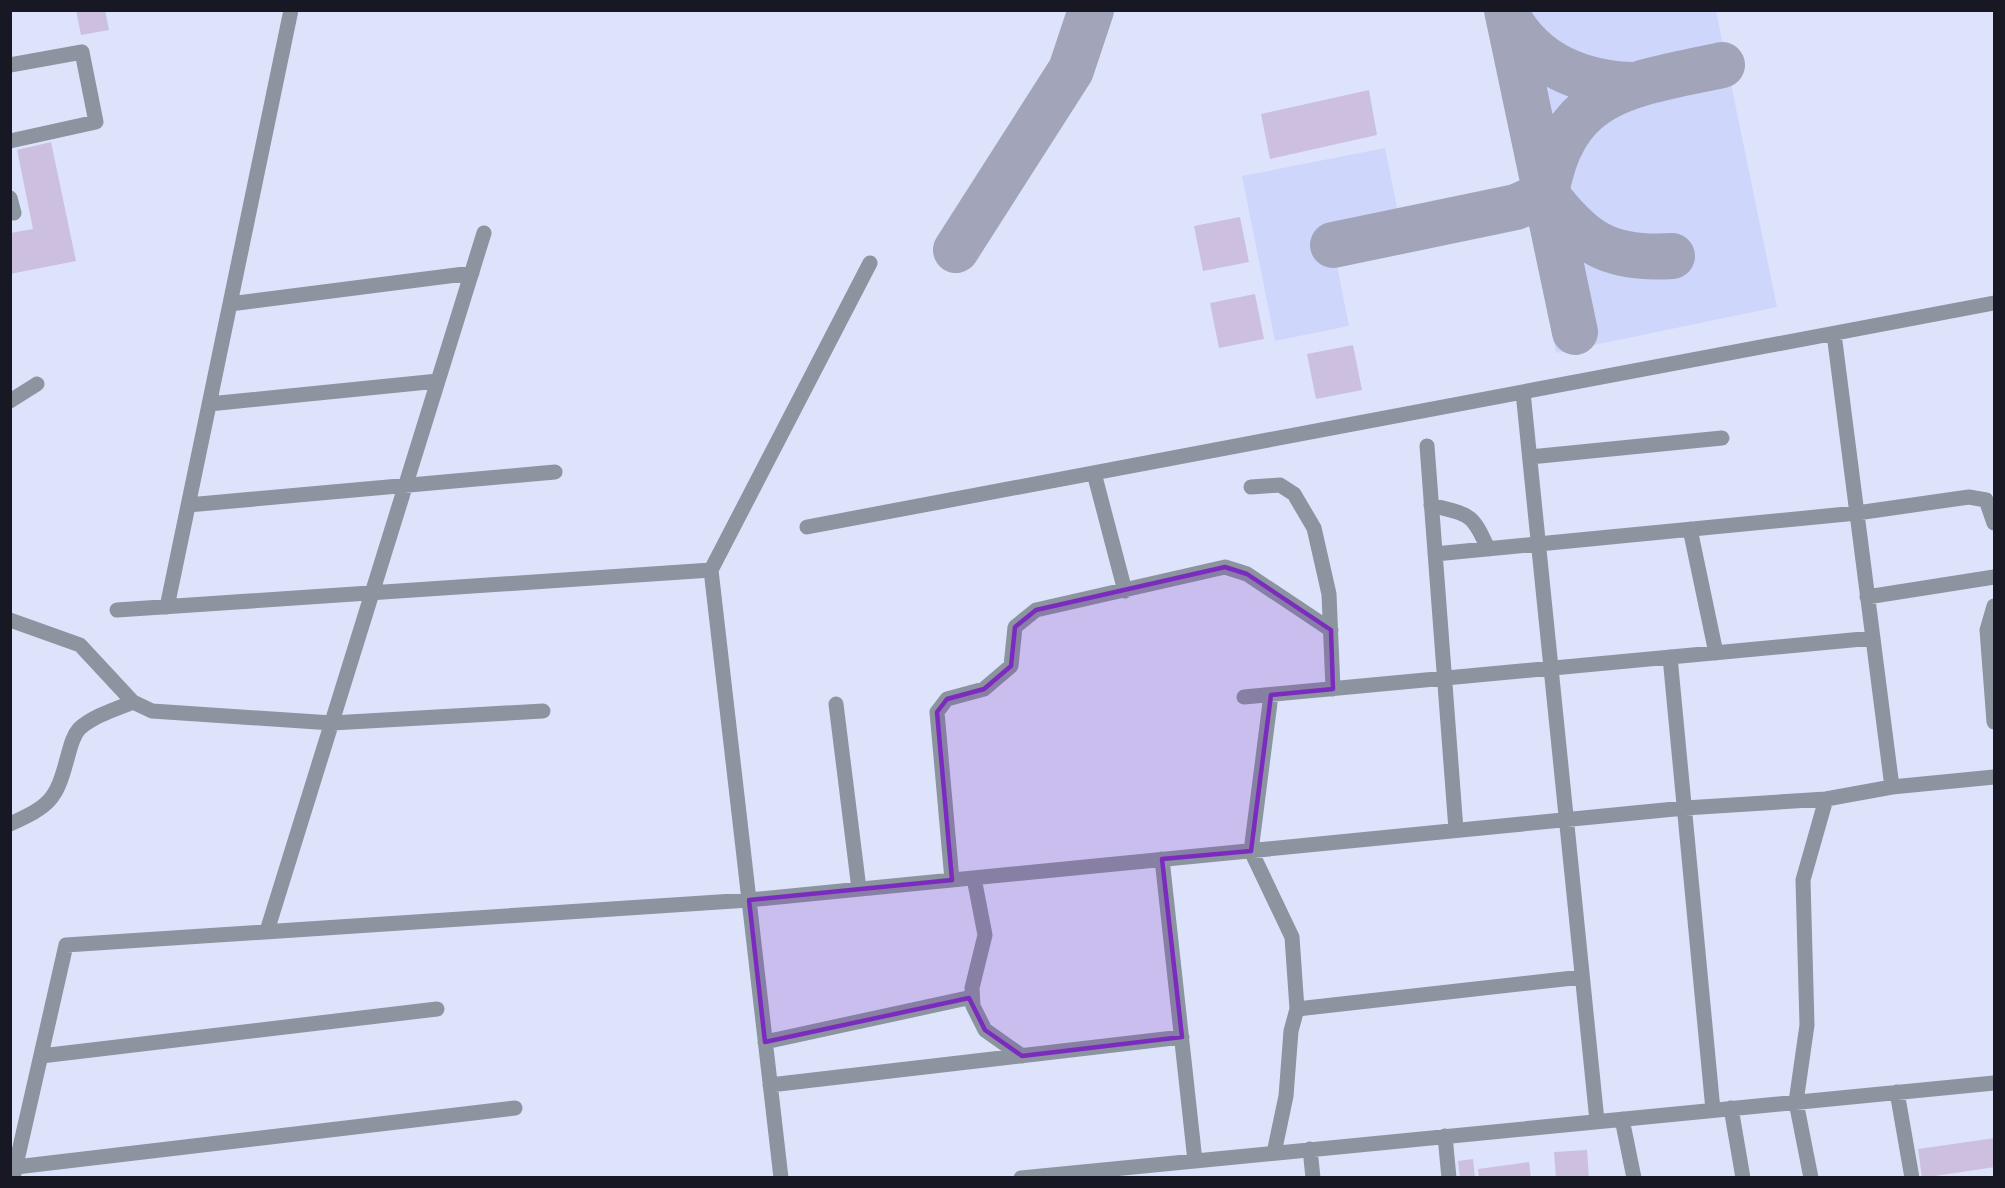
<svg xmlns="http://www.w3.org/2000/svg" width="2005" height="1188" font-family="Inter,sans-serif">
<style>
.built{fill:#cfd6fc}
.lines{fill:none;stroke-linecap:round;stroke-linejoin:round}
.taxiway{stroke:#a2a5ba;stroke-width:46}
.building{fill:#ccc0de}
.minor{stroke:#8b949f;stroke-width:15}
.marked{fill:#7b2cbf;fill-opacity:0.2;stroke:#7b2cbf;stroke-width:4.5;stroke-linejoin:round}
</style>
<rect width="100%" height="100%" fill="#dee3fc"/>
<path class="built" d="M1485,11H1716L1777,307L1556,353Z
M1385,148L1402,232L1333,245L1349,326L1275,341L1242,176Z"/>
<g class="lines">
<path class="taxiway" d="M1507,10L1575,332
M1509,19C1535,65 1583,84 1634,85
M1333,245L1516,207L1546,194
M956,250L1071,70L1091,10
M1672,256C1609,260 1583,243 1546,194C1564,87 1632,85 1722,65"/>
</g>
<path class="building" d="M76,10H105L109,30L81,35Z
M1369,90L1377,135L1270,159L1261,114Z
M51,142L76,261L10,274V233L33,229L17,150Z
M1240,217L1249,262L1203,271L1194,226Z
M1255,294L1264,339L1219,348L1210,303Z
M1353,345L1362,390L1316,399L1307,354Z
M1995,1138V1167L1922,1178L1918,1149Z
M1587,1150L1589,1178H1556L1554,1152Z
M1473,1159L1475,1178H1460L1458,1161Z
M1529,1162L1531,1178H1479L1478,1169Z"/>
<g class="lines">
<path class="minor" d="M10,65L82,52L96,122L10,141
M10,198L14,213
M230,304L472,273
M1834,334L1892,787
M1523,392L1597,1121
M10,401L37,384
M209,404L438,381
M1427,446L1456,830
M1530,457L1722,438
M1094,473L1125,591
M1251,487L1280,485L1294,494L1314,528L1329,594L1333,689
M188,505L555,472
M1431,505C1469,515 1472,512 1488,549
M807,527L1994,303
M1690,529L1716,653
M1435,554L1857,513L1969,497L1986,500L1994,523
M1867,597L1994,577
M1994,606L1987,630L1994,722
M167,607L291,10
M117,610L711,570
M10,620L80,645L133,702L152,711L332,723L543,711
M1670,657L1713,1110
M1271,695L1251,851L1292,937L1297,1009L1291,1031L1286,1096L1274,1153
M1244,697L1873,638
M836,704L859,889
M10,824C49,806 56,801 67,759C70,749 72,737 79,729C93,716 116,709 133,702
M1162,859L1195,1161
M974,878L985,935L972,988L973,1006L985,1030L1022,1056
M952,880L937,712L947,699L984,689L1011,666L1015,627L1036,610L1225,567L1247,574L1331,630
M267,931L484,233
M1297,1009L1582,977
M765,1042L972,997
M41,1056L437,1009
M770,1085L1182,1037
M1897,1092L1912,1178
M1731,1108L1743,1178
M1622,1119L1634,1178
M1445,1136L1449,1178
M1310,1149L1313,1178
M16,1167L515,1108
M13,1178L66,945L749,900L1685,808L1826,799L1892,787L1994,777
M781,1178L711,570L870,263
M1021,1178L1994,1083
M1811,1178L1796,1102L1807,1025L1803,880L1826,799"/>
</g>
<path class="marked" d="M1225,567L1247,574L1331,630L1333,689L1271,695L1251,851L1162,859L1182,1037L1022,1056L985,1030L969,998L765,1042L749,900L952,880L937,712L947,699L984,689L1011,666L1015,627L1036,610Z"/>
<rect width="2005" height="1188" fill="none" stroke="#171823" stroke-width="24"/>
</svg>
